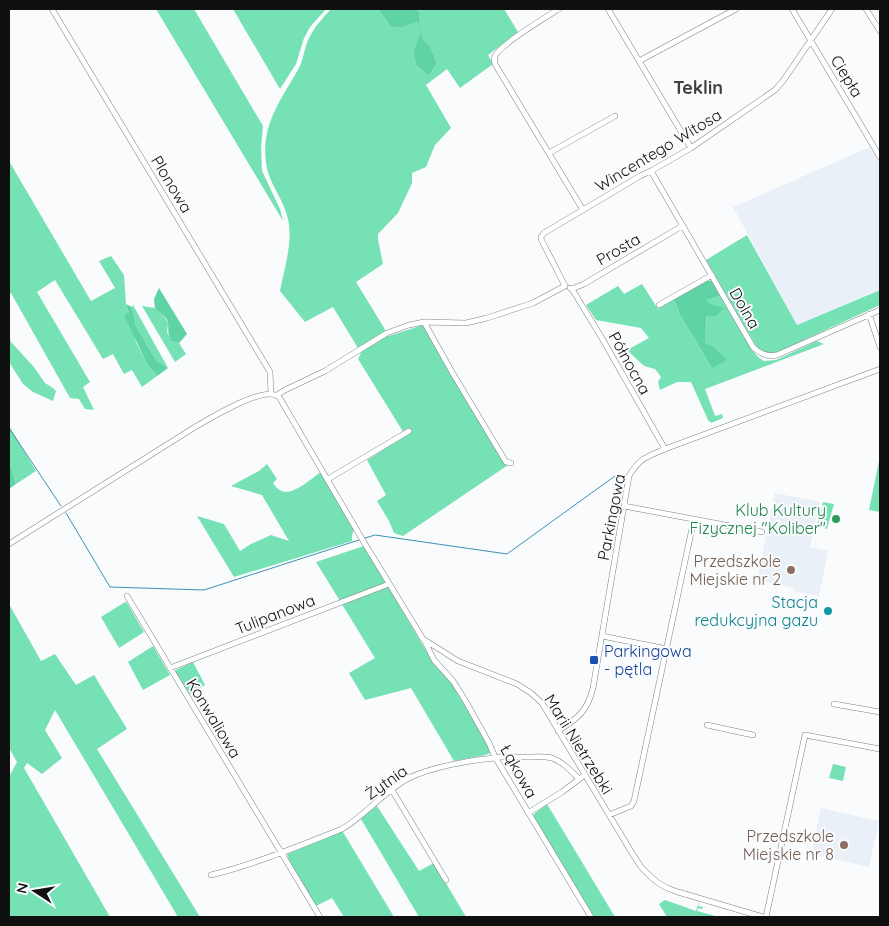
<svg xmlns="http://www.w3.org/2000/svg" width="889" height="926" font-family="Quicksand,sans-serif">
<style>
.built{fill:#eaf0f8}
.green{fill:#76e1b4}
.forest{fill:#5fd3a4}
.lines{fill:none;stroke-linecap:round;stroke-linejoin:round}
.stream{stroke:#3e92b4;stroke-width:1}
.minor-casing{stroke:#7e8082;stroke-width:6}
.minor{stroke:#fff;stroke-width:5}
.leisure-dot{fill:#2e9e5b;stroke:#f9fbfd;stroke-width:2}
.education-dot{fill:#8d6e63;stroke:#f9fbfd;stroke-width:2}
.culture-dot{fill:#0f9aa8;stroke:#f9fbfd;stroke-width:2}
.transit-dot{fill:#1a4fb4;stroke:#f9fbfd;stroke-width:2}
.labels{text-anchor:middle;stroke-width:4;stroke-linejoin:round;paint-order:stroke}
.street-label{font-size:16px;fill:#0f1010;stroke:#f9fbfd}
.leisure-label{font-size:16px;fill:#27864d;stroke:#f9fbfd;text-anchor:end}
.education-label{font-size:16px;fill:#785e54;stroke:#f9fbfd;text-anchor:end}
.culture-label{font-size:16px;fill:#0d838f;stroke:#f9fbfd;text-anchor:end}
.transit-label{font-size:16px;fill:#164399;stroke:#f9fbfd;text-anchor:start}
.neighbourhood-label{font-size:18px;font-weight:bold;fill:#3e4041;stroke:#f9fbfd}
</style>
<rect width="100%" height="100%" fill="#f9fbfd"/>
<path class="built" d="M870,147L880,163V289L797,325L733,207Z
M775,493L820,502L810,547L828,551L819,596L794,591V588L757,580Z
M821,808L879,821L869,867L811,854Z"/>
<path class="green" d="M156,9H194L263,126L261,147L262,171L280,209L283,221Z
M233,9H326L310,27L304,38L296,64L280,89Z
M331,9H378L391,27L401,28L417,22L420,34L413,52L416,65L429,76L437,63L430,46L423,39L419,24V12L416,9H504L518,32L488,55L493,64L460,88L447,69L426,85L451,128L435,145L426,167L412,173V183L398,213L378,234V240L383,264L356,282L389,336L423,325L508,465L403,536L394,533L389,521L377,501L386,495L367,460L405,436L402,430L358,359L361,353L333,307L305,322L280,291C285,265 295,237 286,212C281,196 268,181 266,163C261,124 281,100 299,68C303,60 304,51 307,43C312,29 322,19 331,9Z
M9,161L91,301L115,288L99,261L111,256L124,275L126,304L129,313L136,342L147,364L157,376L142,387L132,370L124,374L113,354L103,359L55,280L37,292L90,382L83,387L94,410L85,409L79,399L70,398L11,293L9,294Z
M747,235L797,325L880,290V305L782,350C770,355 765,355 756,346L706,260Z
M642,284L658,309L673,299L676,304L680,315L712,368C710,360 706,352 705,344C703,331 711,309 707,300L720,296L751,349L758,357L764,361L776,360L817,341L824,344L705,389L715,416L722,414L723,418L711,423L710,421L709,422L691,382H677L660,390L658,382L661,377L655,369L644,366L627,350L649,338L641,328L596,320L586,305L618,286L624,294Z
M133,305L168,368L156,360L136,326L132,307Z
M142,306L155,308L164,316L168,323L167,332L171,341L179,343L186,354L175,362Z
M9,335L11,342L33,366L45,383L53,388L56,391L53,401L33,392L23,384L9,362Z
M9,426L36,471L16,484L9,460Z
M879,461H880V512L869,510Z
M267,464L277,479L273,483C275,486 278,490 282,491C293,496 312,478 321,472L354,530L352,535V541L234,577L197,516L224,524L240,551L251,544L271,535L289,541L262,495L231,486L259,471Z
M823,502L834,504L827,529L817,526Z
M364,546L431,659L452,684L490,748V753L485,755L454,761L411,688L365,700L349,673L375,658L316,562Z
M125,602L127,603L144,632L119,648L101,617Z
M9,604L41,661L55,654L76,685L94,675L127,729L97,749L200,917H178L55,710L45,730L62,758L42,774L27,763L24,768L110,917H9V776L10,775L17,762L9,748Z
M153,646L170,675L143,690L128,662Z
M193,662L205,685L191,694H189L176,673V670Z
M833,764L846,767L843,781L829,778Z
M547,804L615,917H593L533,819L534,814Z
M377,806L419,871L434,863L466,917H419L361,819Z
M342,831L343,832L394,917H344L332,898L316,906C306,890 292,873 287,854Z
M665,900L696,911L699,901V902L698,906L703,907L702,909L698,908L697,911L719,917H667L659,904Z"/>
<path class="forest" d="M378,9H416L419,12V24L423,39L430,46L437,63L429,76L416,65L413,52L420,34L417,22L401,28L391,27Z
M706,280L712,281L720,296L707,300L709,304L724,308L716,316H707L705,333V344L712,346L727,360L712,368L680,315L676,304L673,299Z
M159,288L187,334L179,343L171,341C167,332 169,333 168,324C168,317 160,313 155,308L154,299Z
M126,304L132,307L136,326L156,360L168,368L157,376L147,364L125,317L126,313H129Z
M9,460L16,484L9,489Z"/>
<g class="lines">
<path class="stream" d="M9,428L61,506
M66,513L110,587L204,590L359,540
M365,538L375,535L507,554L615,476"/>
<g class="minor-casing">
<path id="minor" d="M52,9L270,372L271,394
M559,9C546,17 501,44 495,56C494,59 494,60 495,64L583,210
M608,9L691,148
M792,9L880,157
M866,9L880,31
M639,61L736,9
M549,153L615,116
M651,171L753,347C760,354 767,357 777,355L880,310
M565,286L541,239V237L544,233L640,176L651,171L691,148L775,90L783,81L832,9
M570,288L572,289L584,284L682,226
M572,289L603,340L665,449
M659,305L712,275
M869,314L880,347
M424,322L452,372L506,462L511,463
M277,395L285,390L325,371L387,333L409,325L424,322L466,323L487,318L533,303L565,286
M328,479L409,431
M624,506L762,532
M9,544L195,427C209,419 263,386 277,396C280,397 281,400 282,402L362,539L423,639L458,661L517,684L531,693L542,703L632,853L641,867L649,875L657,882L667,888L678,892L763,917
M127,596L320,917
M602,636L667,649
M424,640L434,660L453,681L465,700L489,743L495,757L591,917
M170,668L389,584
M834,704L880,712
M707,725L753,735
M558,731C578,718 587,712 593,688L629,476C640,458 646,457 665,449L880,369
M392,790L446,880
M528,813L562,792L582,777
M609,815L631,806L634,801L694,519
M211,875C256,864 299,846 342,829C366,815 385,790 409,778C432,767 470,760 495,758C505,756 515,757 525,757C534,757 544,756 552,758C563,762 571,771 579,779
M766,917L805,735L880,749"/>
</g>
<use href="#minor" class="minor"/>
</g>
<circle class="leisure-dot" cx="836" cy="519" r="5"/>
<g class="education-dot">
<circle cx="791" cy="570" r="5"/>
<circle cx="844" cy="845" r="5"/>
</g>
<circle class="culture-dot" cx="828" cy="611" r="5"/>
<rect class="transit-dot" x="589" y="655" width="10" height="10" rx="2.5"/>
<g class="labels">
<g class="street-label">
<text transform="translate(847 76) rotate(59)" y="6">Ciepła</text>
<text transform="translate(658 150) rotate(-31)" y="6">Wincentego Witosa</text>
<text transform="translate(172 184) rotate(59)" y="6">Plonowa</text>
<text transform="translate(618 249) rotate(-30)" y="6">Prosta</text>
<text transform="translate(745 308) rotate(60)" y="6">Dolna</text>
<text transform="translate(630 363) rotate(61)" y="6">Północna</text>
<text transform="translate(611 517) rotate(-79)" y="6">Parkingowa</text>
<text transform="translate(275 614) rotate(-21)" y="6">Tulipanowa</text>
<text transform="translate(214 718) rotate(59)" y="6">Konwaliowa</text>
<text transform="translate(579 744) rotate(58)" y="6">Marii Nietrzebki</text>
<text transform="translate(519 771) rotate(61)" y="6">Łąkowa</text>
<text transform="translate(386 782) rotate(-35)" y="6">Żytnia</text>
</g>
<g class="leisure-label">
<text x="826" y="516">Klub Kultury<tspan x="826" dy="18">Fizycznej "Koliber"</tspan></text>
</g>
<g class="education-label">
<text x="781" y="567">Przedszkole<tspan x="781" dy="18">Miejskie nr 2</tspan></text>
<text x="834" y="842">Przedszkole<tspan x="834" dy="18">Miejskie nr 8</tspan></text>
</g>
<g class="culture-label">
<text x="818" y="608">Stacja<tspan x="818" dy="18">redukcyjna gazu</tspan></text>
</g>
<g class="transit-label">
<text x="604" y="657">Parkingowa<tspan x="604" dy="18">- pętla</tspan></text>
</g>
<g class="neighbourhood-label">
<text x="698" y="94">Teklin</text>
</g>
</g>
<rect width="889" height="926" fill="none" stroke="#0f1010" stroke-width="20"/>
<g transform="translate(35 891) rotate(282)" stroke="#f9fbfd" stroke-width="4" paint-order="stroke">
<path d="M0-4L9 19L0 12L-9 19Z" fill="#0f1010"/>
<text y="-8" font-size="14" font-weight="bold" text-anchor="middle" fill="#0f1010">N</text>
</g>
</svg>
